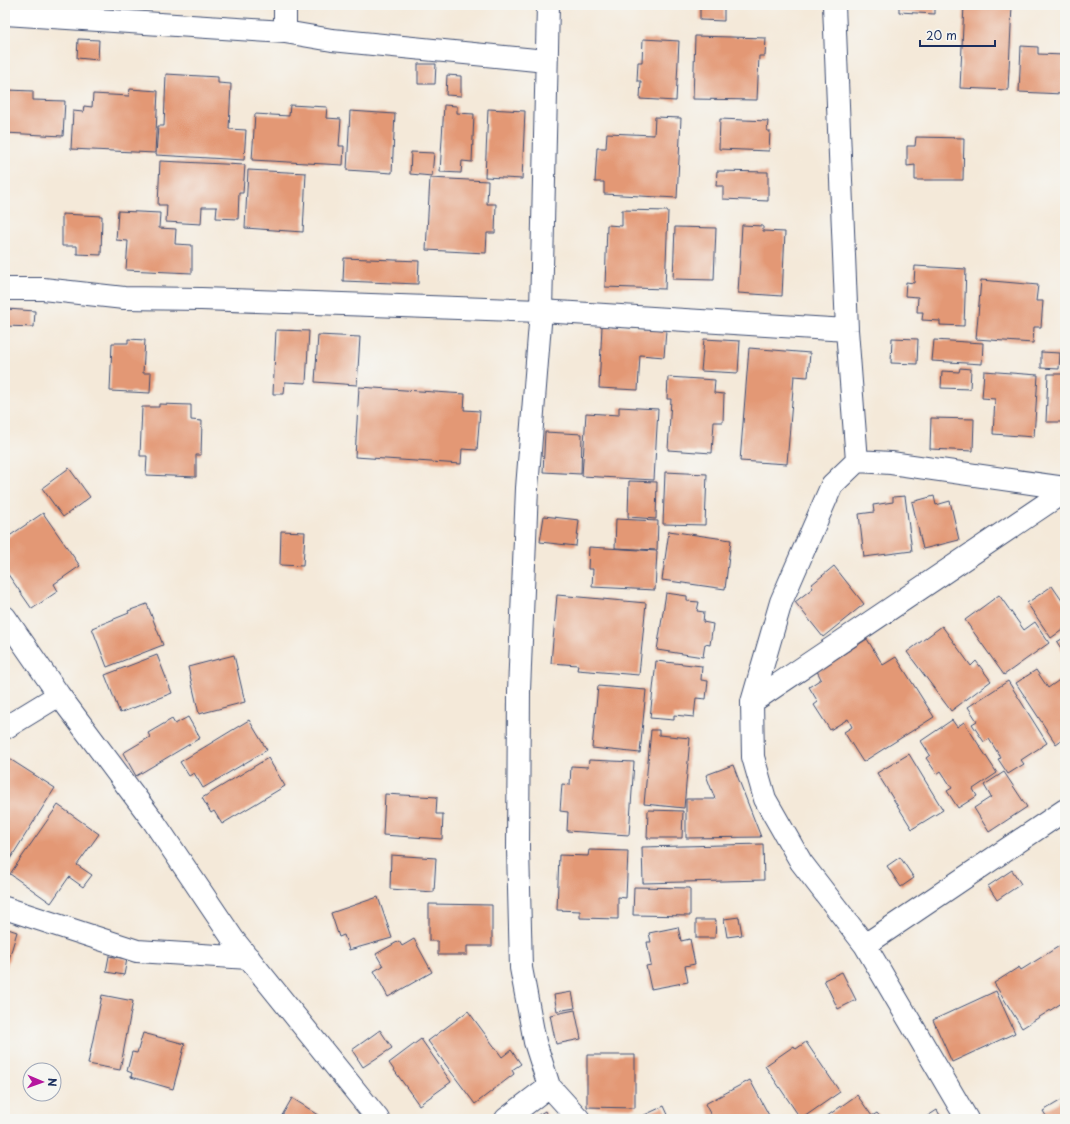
<svg xmlns="http://www.w3.org/2000/svg" width="1070" height="1124" font-family="'Playpen Sans',sans-serif">
<style>
.building{fill:#e39874}
.lines{fill:none;stroke-linecap:round;stroke-linejoin:round}
.minor-casing{stroke:#3c4b70;stroke-width:24}
.minor{stroke:#fff;stroke-width:22}
</style>
<rect width="100%" height="100%" fill="#f6f6f2"/>
<filter id="ink" filterUnits="userSpaceOnUse"><feTurbulence type="fractalNoise" baseFrequency=".025" numOctaves="2"/><feDisplacementMap in="SourceGraphic" scale="8" xChannelSelector="R" yChannelSelector="G"/><feConvolveMatrix kernelMatrix="1 2 1 2 8 2 1 2 1" color-interpolation-filters="sRGB"/></filter>
<filter id="wash" filterUnits="userSpaceOnUse"><feTurbulence type="fractalNoise" baseFrequency=".012" numOctaves="4" result="noise"/><feDisplacementMap in="SourceGraphic" scale="16" xChannelSelector="R" yChannelSelector="G"/><feGaussianBlur stdDeviation="0.9" result="paint"/><feColorMatrix in="noise" values="0 0 0 0 0 0 0 0 0 0 0 0 0 0 0 0 0 1.4 0 .05"/><feComposite in="paint" operator="in"/></filter>
<g filter="url(#wash)">
<rect width="100%" height="100%" fill="#f4e9d9"/>
<g id="blocks">
<path class="building" d="M700,5L724,6V21L700,20Z
M899,5H935V14L899,12Z
M964,5H1012L1008,90L960,88Z
M695,36L766,38L765,56H759L757,100L693,99Z
M78,39L99,40L98,60L77,58Z
M643,39L679,41L676,101L640,99L641,81H637L638,62H642Z
M1021,46L1038,47V54L1064,55L1062,94L1019,92Z
M418,64H436L435,84H418Z
M166,74L218,77V83L231,84L229,129L246,130L244,160L156,155L158,126H164Z
M447,75L461,76V96L446,95Z
M130,89L158,91L155,153L71,149L73,111L83,112L84,106L92,107L93,94L129,96Z
M7,90L33,91V100L65,101L63,136L5,133Z
M290,105L327,107L326,118L341,119L339,146H344L343,165L252,160L255,114L289,116Z
M444,105L457,106V113L474,114L472,162L462,161L461,173L440,172Z
M488,109L525,111L522,179L485,177Z
M350,111L395,114L392,173L347,170Z
M655,117L681,118L677,198L604,194V182H595L597,148H606L607,133L654,135Z
M720,119L768,121L767,131H770L769,151L719,149Z
M916,137L964,138L963,180H915V165L907,166V146H915Z
M411,152L434,153L432,176L410,174Z
M160,161L245,165L243,193H239L238,219L216,218L217,207H202L201,224L166,222L167,205H158Z
M248,170L306,173L303,232L245,228Z
M717,171L768,172V201L723,199V186H716Z
M430,178L488,181L487,204H496L495,233H487L486,253L426,250Z
M622,210L668,211L665,289L605,287L607,225L622,226Z
M118,211L160,213L159,228L176,229L175,244L192,245V273L126,270L128,241L116,240Z
M62,214L102,216L101,255L77,254V246H62Z
M742,225L763,226V231L785,232L782,296L738,293Z
M675,227L716,228L714,280L673,279Z
M344,258L419,261L418,284L343,281Z
M915,266L966,269L964,326L940,325V321L922,320L923,312H917L918,297L905,296L906,282L914,283Z
M981,280L1038,285L1036,301H1043L1041,327H1034L1033,343L976,339Z
M5,305H7V309L35,311L34,327L5,326Z
M602,326L666,330L664,357L640,355L638,390L599,388Z
M276,330L309,331L306,383L285,382L284,394H273Z
M318,335L360,337L357,385L315,382Z
M892,338L918,339L917,364L891,363Z
M128,339L145,340L143,373H151L150,393L110,391L112,343H128Z
M704,339L740,341L738,373L701,371Z
M934,340L983,343L982,364L932,361Z
M749,348L810,353L808,377L794,376L787,464L740,461Z
M1041,352L1060,353L1059,369L1041,368Z
M960,368L971,369L970,389L941,388L942,371L959,372Z
M984,371L1038,375L1034,437L993,434L995,399L982,398Z
M1048,374H1065V422H1046Z
M668,377L715,380L714,393L724,394L723,422H714L712,453L668,450L671,399H667Z
M359,387L465,394L464,410L480,411L477,450L462,449L461,464L355,457Z
M159,404L191,405V420L202,421L201,455H196V477L146,475L147,456H140L142,407H159Z
M619,407L658,409L654,480L582,476L586,413L619,415Z
M931,418L974,419L973,451L930,449Z
M545,432L582,434L581,474L543,472Z
M69,468L90,497L63,517L42,488Z
M665,472L707,474L705,525L663,524Z
M629,481L657,482L656,519L628,517Z
M905,496L912,551L864,557L859,514L874,512L873,505L893,502V497Z
M934,496L936,505L950,501L959,540L923,549L912,502Z
M43,513L80,566L54,584L58,591L32,609L5,570V539Z
M544,516L579,520L576,546L540,542Z
M616,519L658,521L657,550L615,548Z
M281,531L305,532L303,566L280,565Z
M669,531L731,540L725,589L662,580Z
M589,547L657,551L655,590L592,587L593,569H588Z
M834,566L864,604L823,637L795,602L813,588L811,585Z
M1052,586L1065,605V628L1051,638L1027,603Z
M666,593L687,596V601L699,602L697,611L704,612L703,622L713,624L710,645L705,644L703,657L657,650Z
M557,595L646,603L639,675L577,670L578,665L551,663Z
M999,595L1024,630L1035,622L1049,643L1004,675L965,620Z
M147,604L163,645L107,667L92,628L129,613L128,611Z
M942,626L971,666L976,661L991,681L951,711L907,652Z
M1065,637V655L1057,642Z
M867,639L883,665L896,657L934,717L863,762L844,732L852,727L848,719L830,730L814,705L818,702L809,687L821,679L817,671Z
M157,655L172,693L120,713L105,675Z
M234,655L245,702L199,714L188,667Z
M656,661L702,666L701,680L708,681L706,699L696,698L694,717L674,715V720L650,718Z
M1036,670L1048,688L1065,676V743L1063,739L1056,744L1016,683Z
M1008,681L1047,743L1021,760L1024,764L1008,774L998,759L1001,758L989,739L984,742L972,724L977,721L968,707Z
M598,686L646,690L640,753L592,748Z
M188,717L200,738L136,776L123,753L150,737L148,733L172,719L175,724Z
M249,720L267,750L203,788L194,773L189,776L180,762Z
M952,720L957,727L964,722L997,773L973,789L977,796L958,808L947,791L952,788L941,771L937,774L926,758L930,755L921,741Z
M651,730H659V735L690,738L684,808L644,804Z
M909,754L943,810L912,829L877,773Z
M5,756L55,788L5,867Z
M268,758L285,786L222,824L214,811L211,813L202,798Z
M589,760L634,762L629,835L567,831L568,812L560,811L562,784L570,785L571,766L588,767Z
M733,765L761,837L686,838V799H715L706,775Z
M1004,772L1027,807L989,832L974,808L991,797L984,785Z
M385,794L437,797L436,814H443L442,839L383,835Z
M58,805L99,834L77,865L92,875L83,887L69,877L51,903L10,874Z
M648,810L683,811L682,838H647Z
M763,844L764,880L643,883L642,847Z
M589,850L628,851L626,898L618,897V919L580,918V911L557,910L559,855L588,856Z
M391,855L436,858L434,892L390,889Z
M900,857L914,878L901,887L887,866Z
M1012,870L1021,884L997,900L988,886Z
M634,887L690,888V916L633,915Z
M378,897L392,938L349,950L344,935L339,937L331,913Z
M429,904L492,905V946H467V955H438V941H429Z
M739,917L742,935L727,937L724,919Z
M696,920H716L715,938H696Z
M678,927L681,941L690,939L695,964L685,966L688,982L651,989L646,966L651,965L647,942H651L649,933Z
M5,928L17,932L5,972Z
M414,939L432,972L388,997L374,971L383,966L376,954L399,941L402,946Z
M1061,945L1065,952V1001L1022,1028L994,983L1019,967L1021,970Z
M109,956L127,959L124,975L106,972Z
M842,972L856,1000L838,1009L824,980Z
M996,991L1015,1033L952,1062L933,1020Z
M572,992L575,1008L557,1011L554,995Z
M102,995L133,1001L120,1070L88,1064Z
M575,1010L581,1039L556,1044L550,1015Z
M468,1011L502,1057L511,1050L521,1064L512,1070L514,1074L475,1104L428,1041Z
M380,1030L392,1048L363,1067L352,1050Z
M143,1033L185,1044L173,1089L131,1077L132,1073L127,1071L132,1052L137,1053Z
M421,1039L451,1082L419,1105L389,1063Z
M806,1042L840,1092L801,1119L765,1066L794,1046L796,1049Z
M587,1055H635V1108L587,1107Z
M750,1080L771,1119H713L705,1104Z
M857,1095L872,1116L877,1113L882,1119H823Z
M292,1098L325,1119H280Z
M1065,1098V1115L1058,1119H1048L1043,1111Z
M664,1106L670,1119H636Z
M937,1110L942,1119H923Z
M545,1111L549,1119H531Z"/>
</g>
</g>
<g filter="url(#ink)">
<use href="#blocks" fill-opacity="0" stroke="#3c4b70" stroke-width="1"/>
<g class="lines">
<g class="minor-casing">
<path id="minor" d="M548,5L541,311L527,488L519,691L518,849L521,968L535,1042L549,1086L579,1119
M834,5L847,330L857,461
M5,14L285,32L332,40L546,61
M285,32V5
M5,289H43L124,298L201,299L541,311L847,330
M5,617L59,695L154,822L233,939L378,1119
M752,702L1065,491
M5,728L59,695
M5,908L137,951L249,958
M865,945L1065,810
M506,1119L549,1086
M967,1119L865,945L801,862L765,799L753,757L752,702L781,602L832,485L857,461L891,463L1065,488"/>
</g>
<use href="#minor" class="minor"/>
</g>
</g>
<rect width="1070" height="1124" fill="none" stroke="#f6f6f2" stroke-width="20"/>
<g transform="translate(42 1082) rotate(92)"><circle r="19" fill="#f6f6f2" stroke="#9ea6b7"/>
<path d="M0-3L7 15L0 10L-7 15Z" fill="#b5179e"/>
<text y="-6" font-size="11" font-weight="bold" text-anchor="middle" fill="#1b2f5e">N</text>
</g>
<path d="M920 40v6h75v-6" fill="none" stroke="#1b2f5e" stroke-width="2"/>
<text x="926" y="40" font-size="12" fill="#1b2f5e" stroke="#f6f6f2" stroke-width="3" paint-order="stroke">20 m</text>
</svg>
